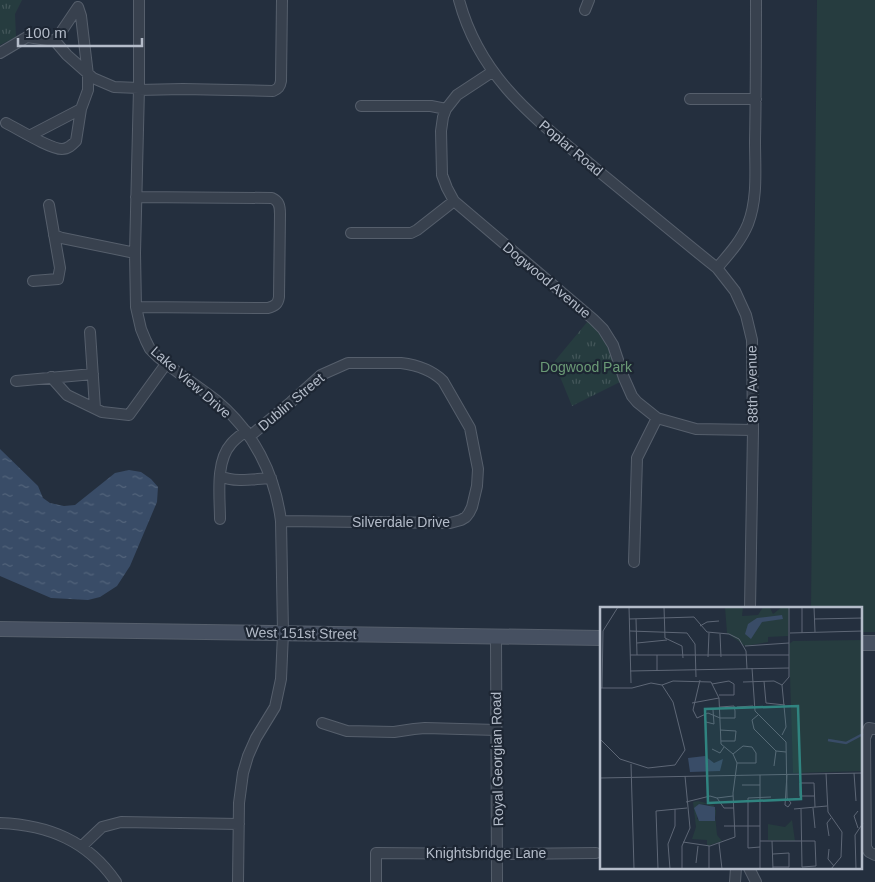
<svg xmlns="http://www.w3.org/2000/svg" width="875" height="882" font-family="Helvetica,sans-serif">
<style>
.grass{fill:#263c3f}
.park{fill:url(#park-tufts)}
.water{fill:url(#water-ripples)}
.lines{fill:none;stroke-linecap:round;stroke-linejoin:round}
.street-casing{stroke:#565f6c;stroke-width:12}
.secondary-casing{stroke:#565f6c;stroke-width:16}
.street{stroke:#38414e;stroke-width:10}
.secondary{stroke:#465061;stroke-width:14}
.labels{text-anchor:middle;stroke-width:4.5;stroke-linejoin:round;paint-order:stroke}
.street-label{font-size:14px;fill:#b4bcc9;stroke:#1d2633}
.park-label{font-size:14px;fill:#6b9a76;stroke:#1d2633}
.inset-river{fill:none;stroke:#394c67;stroke-width:2.5}
.inset-road{fill:none;stroke:#5e6776;stroke-width:1}
.view{fill:#308480;fill-opacity:0.15;stroke:#308480;stroke-width:2.5}
.inset-edge{fill:none;stroke:#b4bcc9;stroke-width:2.5}
</style>
<defs>
<pattern id="park-tufts" width="24" height="20" patternUnits="userSpaceOnUse" patternTransform="scale(1.25)"><rect width="24" height="20" fill="#263c3f"/><path d="M3 7l-1-3M5 7V3M7 7l1-3M15 17l-1-3M17 17v-4M19 17l1-3" fill="none" stroke="#435659"/></pattern>
<pattern id="water-ripples" width="26" height="14" patternUnits="userSpaceOnUse" patternTransform="scale(1.25)"><rect width="26" height="14" fill="#394c67"/><path d="M2 4q2-2 4 0t4 0M15 11q2-2 4 0t4 0" fill="none" stroke="#53647b"/></pattern>
</defs>
<rect width="100%" height="100%" fill="#242f3e"/>
<path class="grass" d="M817,0H875V632H861V608H811Z"/>
<path class="park" d="M0,0H22L15,14L16,37L0,45Z
M588,321C607,339 613,357 620,382L572,406L554,362Z"/>
<path class="water" d="M0,449L38,486L43,498L50,503L64,506L75,505L115,473L129,470L141,472L151,479L158,487L157,502L130,566L117,586L100,597L88,600L51,598L0,576Z"/>
<g class="lines">
<g class="street-casing">
<path id="street" d="M139,0V88L135,253L136,307L141,329L146,341L150,349L158,357C177,373 198,386 217,401C253,431 275,474 281,521L283,633L281,679L275,707L256,738L248,756L243,773L239,803L238,882
M459,0C481,82 540,122 602,174C640,205 678,237 717,268L735,291L746,315L752,340L753,430L750,608
M585,10L589,0
M55,41L78,7
M0,53L27,37L55,41L67,55L93,78L114,87L139,88
M492,72L457,95L446,109L443,117L441,131L442,175L447,188L454,201L593,319L603,329L613,345L624,378L632,396L637,402L657,418L696,429L753,430
M138,90L183,89L273,91C278,89 280,87 281,81L282,0
M690,99H756
M361,106H431L446,109
M6,123C18,129 50,149 62,149C68,149 72,145 76,141L81,109L88,90V75L81,16L78,7
M31,135L81,109
M351,233H411L417,230L454,201
M54,235L62,238L135,253
M717,268C729,254 741,241 748,224C758,198 755,169 755,141C756,94 756,47 756,0
M33,281L58,279L60,268L49,205
M136,307L268,308C275,306 278,304 279,297L280,214C280,206 279,201 272,198L136,197
M90,332L95,408
M51,377L67,395L102,412L129,415L166,364
M16,381L93,374
M250,436L291,402L321,375L348,363H401C417,365 432,370 443,381L470,428L478,469L477,486L472,507L469,513L466,517L461,520L450,523L281,521
M220,476C235,483 255,479 271,478
M220,519C220,497 215,462 231,444C235,439 241,435 246,431
M634,562L637,458L657,418
M496,636L497,882
M322,723L347,731L394,732L414,729L425,728L497,730
M875,729L869,728L865,738L866,847L869,852L875,855
M0,823C49,825 88,841 116,882
M82,846L102,827L121,822L239,824
M749,868L756,882
M376,882V853L498,854L596,853
M735,882L736,868"/>
</g>
<g class="secondary-casing">
<path id="secondary" d="M0,629L601,638
M861,643H875"/>
</g>
<use href="#street" class="street"/>
<use href="#secondary" class="secondary"/>
</g>
<g class="labels">
<g class="street-label">
<text transform="translate(571 148) rotate(40)" y="5">Poplar Road</text>
<text transform="translate(547 280) rotate(40)" y="5">Dogwood Avenue</text>
<text transform="translate(191 382) rotate(41)" y="5">Lake View Drive</text>
<text transform="translate(752 384) rotate(-91)" y="5">88th Avenue</text>
<text transform="translate(291 402) rotate(-40)" y="5">Dublin Street</text>
<text x="401" y="527">Silverdale Drive</text>
<text transform="translate(301 633) rotate(1)" y="5">West 151st Street</text>
<text transform="translate(497 759) rotate(-91)" y="5">Royal Georgian Road</text>
<text x="486" y="858">Knightsbridge Lane</text>
</g>
<g class="park-label">
<text x="586" y="372">Dogwood Park</text>
</g>
</g>
<g transform="translate(600 607)">
<rect width="262" height="262" fill="#242f3e"/>
<path d="M262,33V164L193,166L189,37L193,34Z" fill="#263c3f"/>
<path d="M125,0H143L142,9L158,8L163,0L170,1L173,7L182,0H189L188,29L168,30V35L145,39L127,26ZM98,194L114,198L117,228L122,234L107,239V233L92,232L96,220L93,195ZM107,197L116,203L115,214L97,212V198ZM192,213L195,234L168,233V217L185,220Z" fill="#263c3f" fill-rule="evenodd"/>
<path d="M182,8L183,12L162,15L151,32L145,27L148,17L157,11ZM105,149L114,156L123,152L120,164L90,165L88,151ZM99,197L115,200V214H99L94,201Z" fill="#394c67"/>
<path class="inset-river" d="M228,133L246,136L263,127"/>
<path class="inset-road" d="M29,0L31,76M64,0L65,31L82,39L83,51M202,0V26M214,0L215,25M29,12L94,10L107,25L129,27L139,32L146,44L147,62M36,12L37,48M214,12L263,11M100,19L107,15L119,14M30,24L87,26L95,37L96,70M190,26L263,24M120,27L121,50M37,36L67,33M145,39L189,36M30,48H189M57,48V64M108,50L109,26M152,61L155,104L186,135L187,191L191,196L188,200L185,198L187,167M30,64L189,61M100,73L93,103L97,111L108,106L120,111M164,74L166,96L185,98M143,75L174,74L182,78M112,77L129,74L134,77V88H119M62,78L73,74L111,75L119,91L121,137L133,147L137,156L133,186L135,230L110,239L83,235M182,78L189,70V0M0,81H32L51,76L62,78L73,95L85,143L75,158L48,161L20,152L0,132M2,81L3,24L18,0M92,96L119,91M120,100L134,99L135,104V111H120M137,100L153,99M158,108L152,113L154,122L176,144L186,145M106,115L114,117L113,103M120,123L136,124L135,134H121M182,128L186,120L182,78M112,142L120,146L124,140M133,147L143,139L152,140L156,146V156H137M31,157L34,262M174,159L176,144M226,166L228,205L242,225L241,250L231,262M254,166L256,194M160,168V262M0,171L263,166M142,178H160M214,189H200V176H214L215,200M117,191L133,189M86,195L110,189L117,191L124,201H134M213,201L215,221M194,202L227,199M201,202L202,260M258,204L254,209L258,221M124,219H160M229,229L227,216L231,211M160,234H215L216,259L202,260M172,234L173,262M119,236L122,262M109,239V262M160,240L148,241V191L171,190M229,242L228,252L234,259M173,247L189,246V260H173M96,256L98,239M58,262L56,204L87,201M70,262L68,237L75,219V202M82,262V239L90,221L85,169M256,262L255,228L263,216"/>
<path class="view" d="M198,99L201,192L108,196L105,102Z"/>
<rect width="262" height="262" class="inset-edge"/>
</g>
<path d="M18 38v8h124v-8" fill="none" stroke="#b4bcc9" stroke-width="2.5"/>
<text x="25" y="38" font-size="15" fill="#b4bcc9" stroke="#1d2633" stroke-width="4" paint-order="stroke">100 m</text>
</svg>
